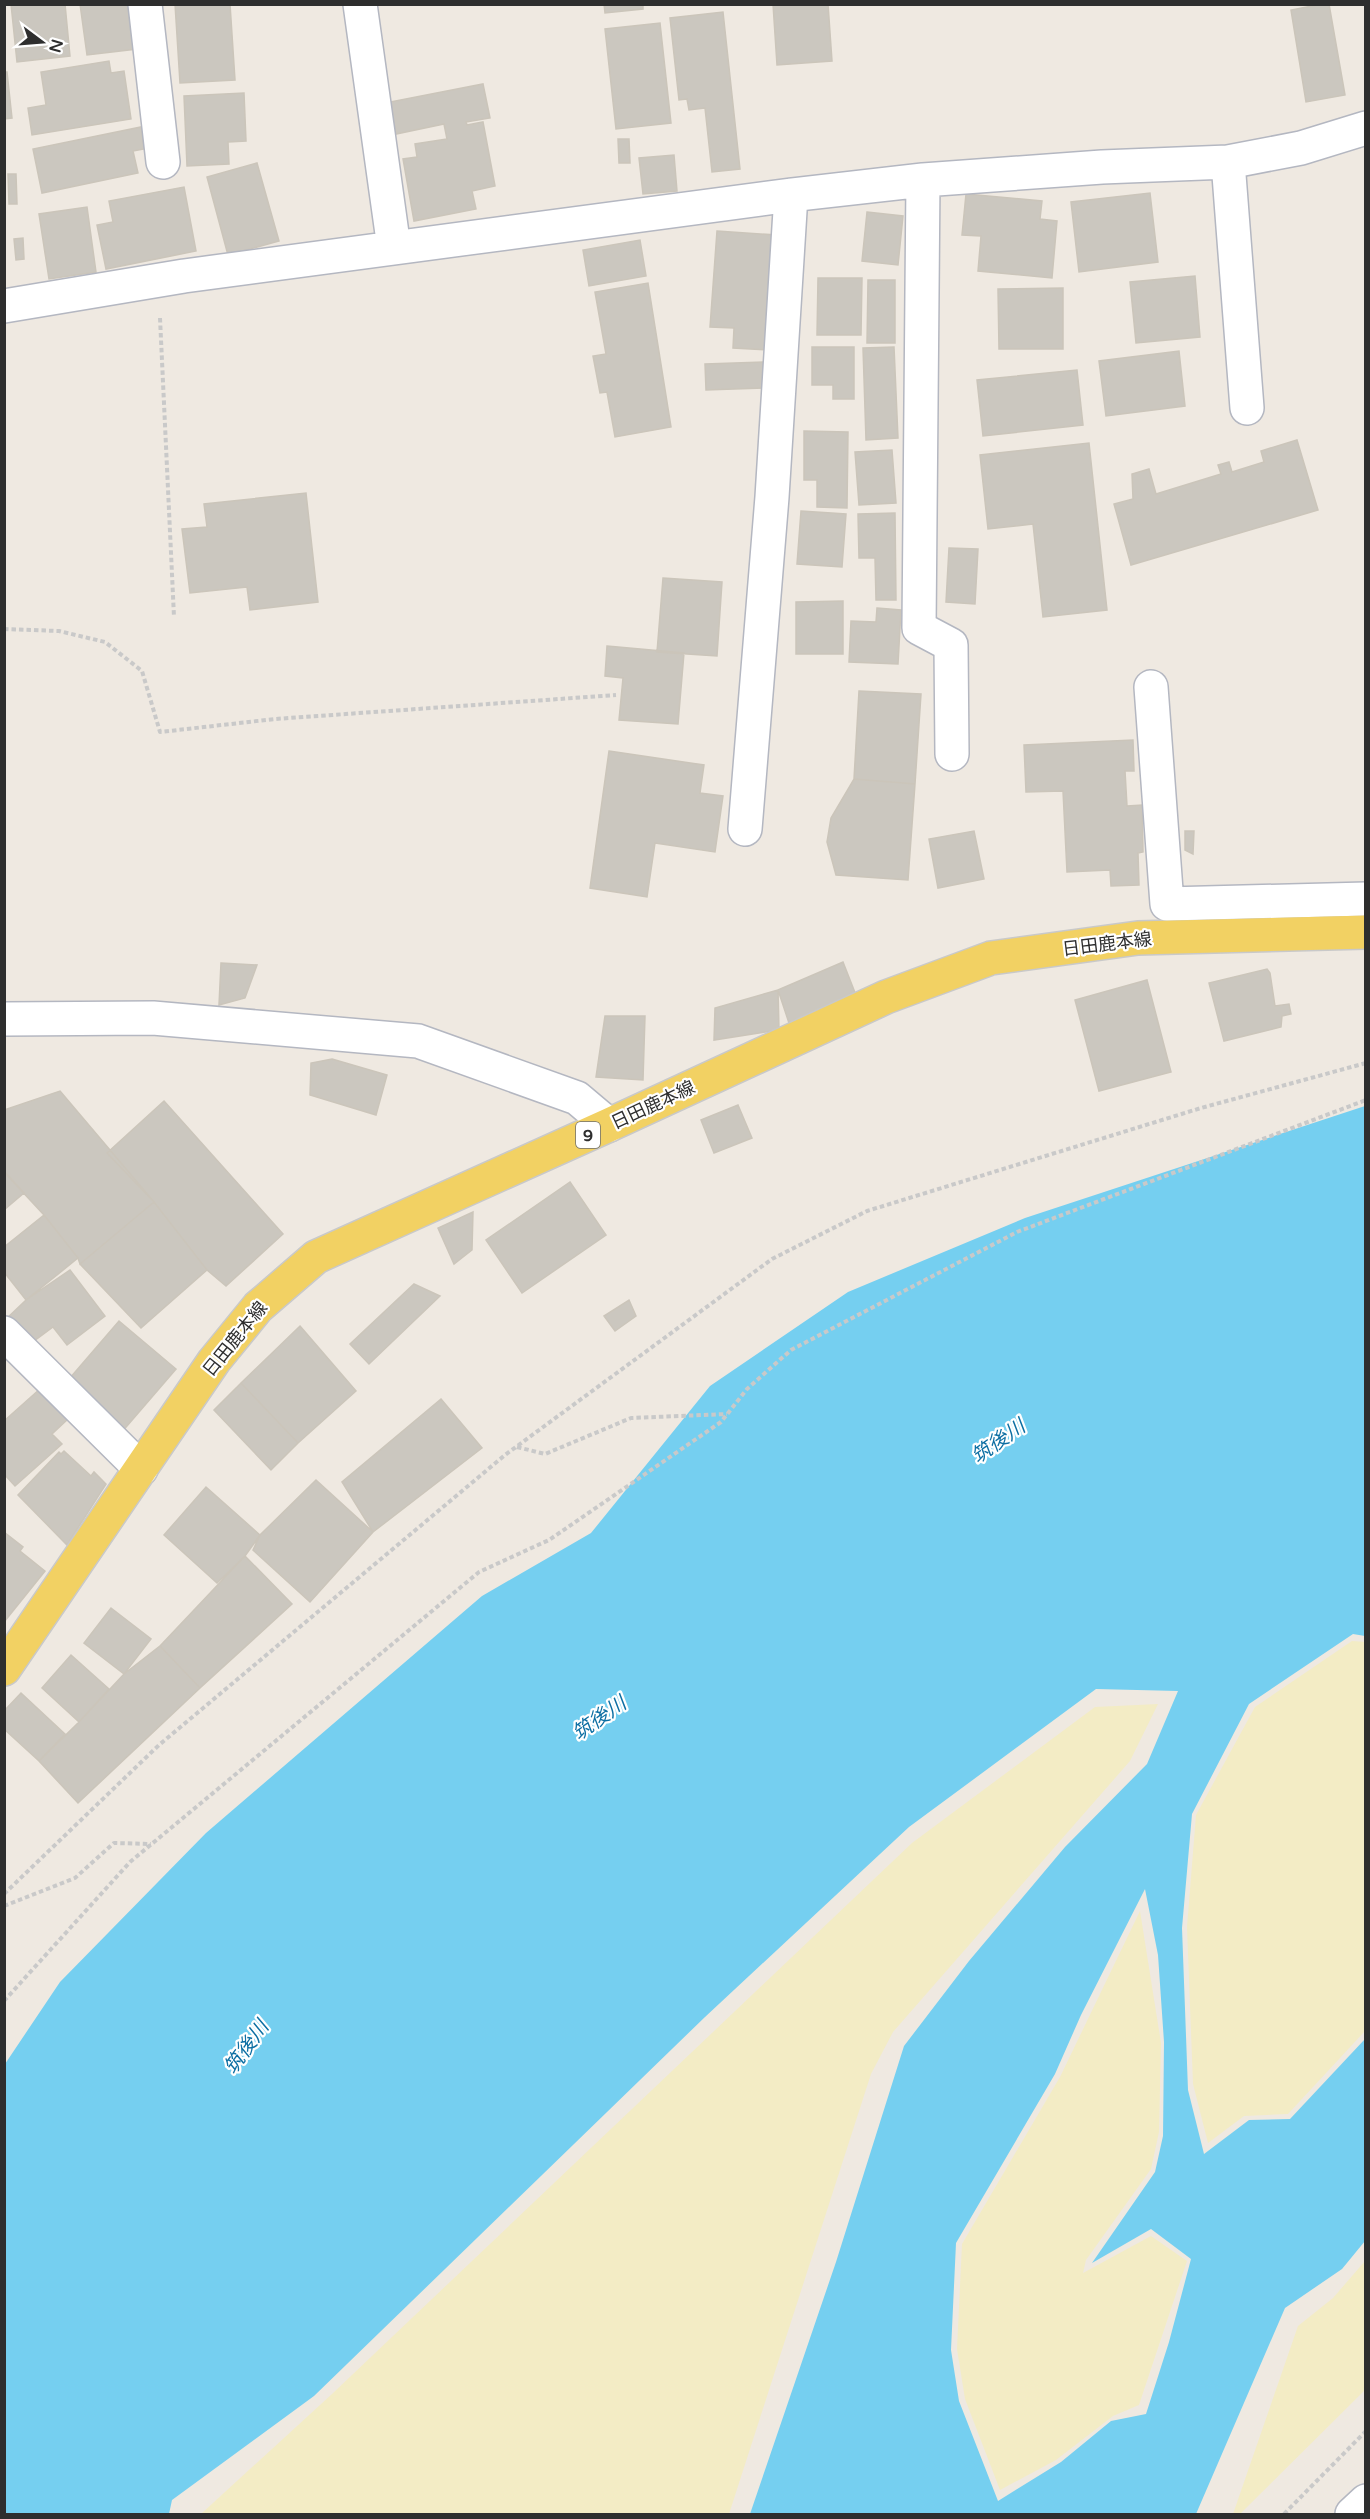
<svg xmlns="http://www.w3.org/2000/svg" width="1370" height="2519" font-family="'Varela Round','Noto Sans JP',sans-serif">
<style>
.sand{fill:#f3ecc5}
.water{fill:#75cff0;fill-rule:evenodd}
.building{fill:#cbc7bf;stroke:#cbc5ba;stroke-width:1.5}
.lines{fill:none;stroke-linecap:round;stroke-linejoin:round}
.minor-casing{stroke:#b4b7c1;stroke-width:36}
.tertiary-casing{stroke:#b4b7c1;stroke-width:36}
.primary-casing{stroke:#c9c9c9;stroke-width:36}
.path{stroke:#c9c9c9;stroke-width:4;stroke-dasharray:4.5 3;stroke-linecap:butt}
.minor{stroke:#fff;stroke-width:33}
.tertiary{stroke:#fff;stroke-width:33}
.primary{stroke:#f2d163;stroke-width:33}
.labels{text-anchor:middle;stroke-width:4.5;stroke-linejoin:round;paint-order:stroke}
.shield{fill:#fff;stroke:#6d6d6d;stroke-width:1.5}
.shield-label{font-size:16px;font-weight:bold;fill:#2e2e2e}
.street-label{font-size:18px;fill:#2e2e2e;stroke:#fff}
.water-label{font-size:20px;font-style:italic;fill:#0d6fa3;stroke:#fff}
</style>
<rect width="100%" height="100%" fill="#efe9e1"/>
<path class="sand" d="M1352,1641L1366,1642L1365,2031L1288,2114L1244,2116L1208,2143L1193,2084L1187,1927L1196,1815L1255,1707Z
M1158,1704L1130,1761L893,2032L871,2074L729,2514H201L332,2394L912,1843L1095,1707Z
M1140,1911L1161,2043L1159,2132L1151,2169L1086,2260L1083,2273L1151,2236L1187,2261L1139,2405L1113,2416L1056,2460L1000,2490L965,2399L957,2349L962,2244L1060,2077Z
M1365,2261V2390L1240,2514H1233L1298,2326L1333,2298Z"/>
<path class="water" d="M1365,1106V1636L1353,1634L1249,1704L1192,1814L1182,1928L1188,2090L1204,2154L1249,2120L1290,2119L1365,2039V2241L1342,2269L1285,2308L1196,2514H750L836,2262L904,2046L969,1961L1065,1847L1147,1764L1178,1691L1096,1689L909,1827L705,2017L314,2396L172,2500L169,2514H5V2064L60,1982L206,1833L482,1596L591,1533L710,1386L848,1292L1025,1218ZM1145,1889L1158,1955L1164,2042L1163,2136L1155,2172L1092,2263L1151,2229L1191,2259L1169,2342L1146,2414L1111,2421L1061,2462L998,2501L959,2401L951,2350L956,2243L1055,2074L1081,2015Z"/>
<path class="building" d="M11,4H65L70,56L17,62Z
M80,4H131L137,49L87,55Z
M175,4H230L235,80L180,83Z
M604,4H643V9L605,13Z
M773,4H828L832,61L777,65Z
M1322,4H1329L1345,95L1306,102L1291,10Z
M723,12L740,169L712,172L705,108L689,110L687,99L679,100L670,18Z
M660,23L671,123L616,129L605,29Z
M109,61L111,73L124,71L131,119L32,135L28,108L46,105L41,72Z
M4,72H7L12,118L4,119Z
M483,84L490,118L466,122L467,125L483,122L495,186L472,191L476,209L414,221L403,159L417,157L415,144L447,139L444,124L396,134L390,102Z
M244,93L246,141L228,142L229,164L187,166L184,96Z
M141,127L144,149L133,151L138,173L42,193L33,149Z
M618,139H629L630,163H619Z
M674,155L677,191L643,194L639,158Z
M257,163L279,241L228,255L207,177Z
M8,174H16L17,204H9Z
M184,187L196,251L106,269L97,225L113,222L109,201Z
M1150,193L1158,262L1079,272L1071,202Z
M966,194L1042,201L1040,219L1057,221L1052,278L978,271L981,236L962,235Z
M87,207L96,272L49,279L39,214Z
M867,212L903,216L898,265L862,261Z
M717,231L777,235L770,350L733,348L734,328L710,327Z
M23,238L24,259L16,260L14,239Z
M640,240L646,276L589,286L583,250Z
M1195,276L1200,337L1136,343L1130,282Z
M818,278H862L861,335H817Z
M868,280H895V343H867Z
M648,283L671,427L615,437L607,392L600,393L593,356L606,354L595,292Z
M1063,288V349H999L998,289Z
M812,347H854V399H833V385H812Z
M894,347L898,438L866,440L863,348Z
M1179,351L1185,406L1106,416L1099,361Z
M766,362L767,388L706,390L705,364Z
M1077,370L1083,425L983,436L977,380Z
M804,431L848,432L847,508L817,507V480H804Z
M1297,440L1318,510L1131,565L1114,504L1133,499L1132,474L1149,469L1156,494L1221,474L1218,465L1229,462L1232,472L1264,462L1261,451Z
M1089,443L1107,610L1043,617L1033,524L988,529L980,455Z
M892,450L896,503L859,505L855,452Z
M306,493L318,602L250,610L247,587L190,593L182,529L207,527L204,504Z
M801,511L846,514L842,567L797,564Z
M895,513L896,600H876L875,558H859L858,514Z
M949,548L978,549L975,604L946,602Z
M663,578L722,582L717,656L657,652Z
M843,601V654H796V602Z
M877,608L901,610L898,664L849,662L851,621L876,622Z
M607,646L684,653L678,724L619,720L623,678L605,676Z
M859,691L921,694L915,784L854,779Z
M1133,740L1134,771H1125L1127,806L1142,805L1143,852L1138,853L1139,885L1111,886L1110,870L1067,872L1063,791L1026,792L1024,745Z
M609,751L704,765L700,793L723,796L715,852L655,843L647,897L590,888Z
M854,779L915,784L908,880L836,875L827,842L831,818Z
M974,831L984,879L938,888L929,839Z
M1185,831H1194L1193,854L1185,850Z
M843,962L861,1008L790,1026L778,990Z
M221,963L257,965L245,998L219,1005Z
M1267,969L1270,973L1275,1006L1289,1004L1291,1014L1282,1016L1281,1027L1224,1041L1209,983Z
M1147,980L1171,1072L1099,1091L1075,1000Z
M778,990L779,1030L714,1040L715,1008Z
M605,1016H645L643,1080L596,1077Z
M332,1059L387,1075L376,1115L310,1095L311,1063Z
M60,1091L154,1202L80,1264L78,1258L44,1215L4,1172V1110Z
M164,1101L283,1234L226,1286L207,1270L154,1202L107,1153Z
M738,1105L752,1138L714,1153L701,1120Z
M4,1171L24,1193L4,1210Z
M570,1182L606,1235L522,1293L486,1240Z
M154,1202L207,1270L141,1328L80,1264Z
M473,1212L472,1250L454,1264L438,1228Z
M44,1215L78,1258L26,1300L4,1272V1247Z
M70,1270L105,1316L67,1345L53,1327L26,1347L5,1320L26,1300Z
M414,1284L440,1296L369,1364L350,1344Z
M629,1300L636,1316L615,1331L604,1316Z
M119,1321L176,1369L121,1433L64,1385Z
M300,1326L356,1391L298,1443L241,1383Z
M241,1383L298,1443L271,1470L214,1410Z
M41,1388L68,1419L52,1434L62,1444L15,1486L4,1474V1421Z
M441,1399L482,1448L373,1532L342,1482Z
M64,1451L91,1476L94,1472L106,1484L67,1545L18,1495L59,1452L61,1454Z
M316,1480L373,1532L310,1602L253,1550L260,1535Z
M206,1487L260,1535L245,1556L217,1583L164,1535Z
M4,1532L23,1547L20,1551L45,1571L4,1622Z
M245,1556L292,1604L200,1688L160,1646Z
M111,1608L151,1639L124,1674L84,1643Z
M160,1646L200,1688L78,1803L39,1761L79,1722L124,1674Z
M71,1655L109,1689L79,1722L42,1688Z
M21,1693L65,1734L39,1761L4,1729V1711Z"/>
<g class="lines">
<g class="minor-casing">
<path id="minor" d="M145,4L163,162
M360,4L394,248
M1228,162L1247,408
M923,180L919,628L951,645L952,754
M4,306L184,276L791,195L923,180L1102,167L1228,162L1301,148L1366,128
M1151,687L1167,904L1366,899
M745,829L772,497L791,195
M4,1019L153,1018L418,1041L577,1098L609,1125
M4,1333L141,1469"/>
</g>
<g class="tertiary-casing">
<path id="tertiary" d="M1352,2514L1366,2501"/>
</g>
<g class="primary-casing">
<path id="primary" d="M4,1669L214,1361L258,1307L316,1257L609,1125L886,997L991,958L1138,938L1366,932"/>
</g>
<path class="path" d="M160,318L174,617
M4,629L59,631L105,642L142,671L160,732L275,719L616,695
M517,1447L545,1454L631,1418L727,1414
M4,1894L159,1745L505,1455L772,1259L867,1211L1201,1108L1366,1063
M4,1906L75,1878L114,1843L151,1844
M4,2001L130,1862L479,1572L549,1540L721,1422L747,1389L791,1350L1017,1232L1366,1100
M1284,2514L1366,2431"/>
<use href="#minor" class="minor"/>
<use href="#tertiary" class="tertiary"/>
<use href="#primary" class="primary"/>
</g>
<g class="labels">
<rect class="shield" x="576" y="1122" width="24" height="26" rx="4.5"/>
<g class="shield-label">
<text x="588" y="1141">9</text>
</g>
<g class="street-label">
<text transform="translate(1107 944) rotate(-7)" y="6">日田鹿本線</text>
<text transform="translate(653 1105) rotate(-25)" y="6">日田鹿本線</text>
<text transform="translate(235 1339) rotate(-51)" y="6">日田鹿本線</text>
</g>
<g class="water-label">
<text transform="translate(998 1441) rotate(-35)" y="7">筑後川</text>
<text transform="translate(599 1718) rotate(-35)" y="7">筑後川</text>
<text transform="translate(246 2047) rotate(-54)" y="7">筑後川</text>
</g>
</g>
<rect width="1370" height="2519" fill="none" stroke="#2e2e2e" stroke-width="12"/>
<g transform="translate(42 42) rotate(106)" stroke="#ffffff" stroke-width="4.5" paint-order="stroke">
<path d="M0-4.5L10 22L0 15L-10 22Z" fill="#2e2e2e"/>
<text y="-9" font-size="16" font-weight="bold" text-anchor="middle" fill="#2e2e2e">N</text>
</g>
</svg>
